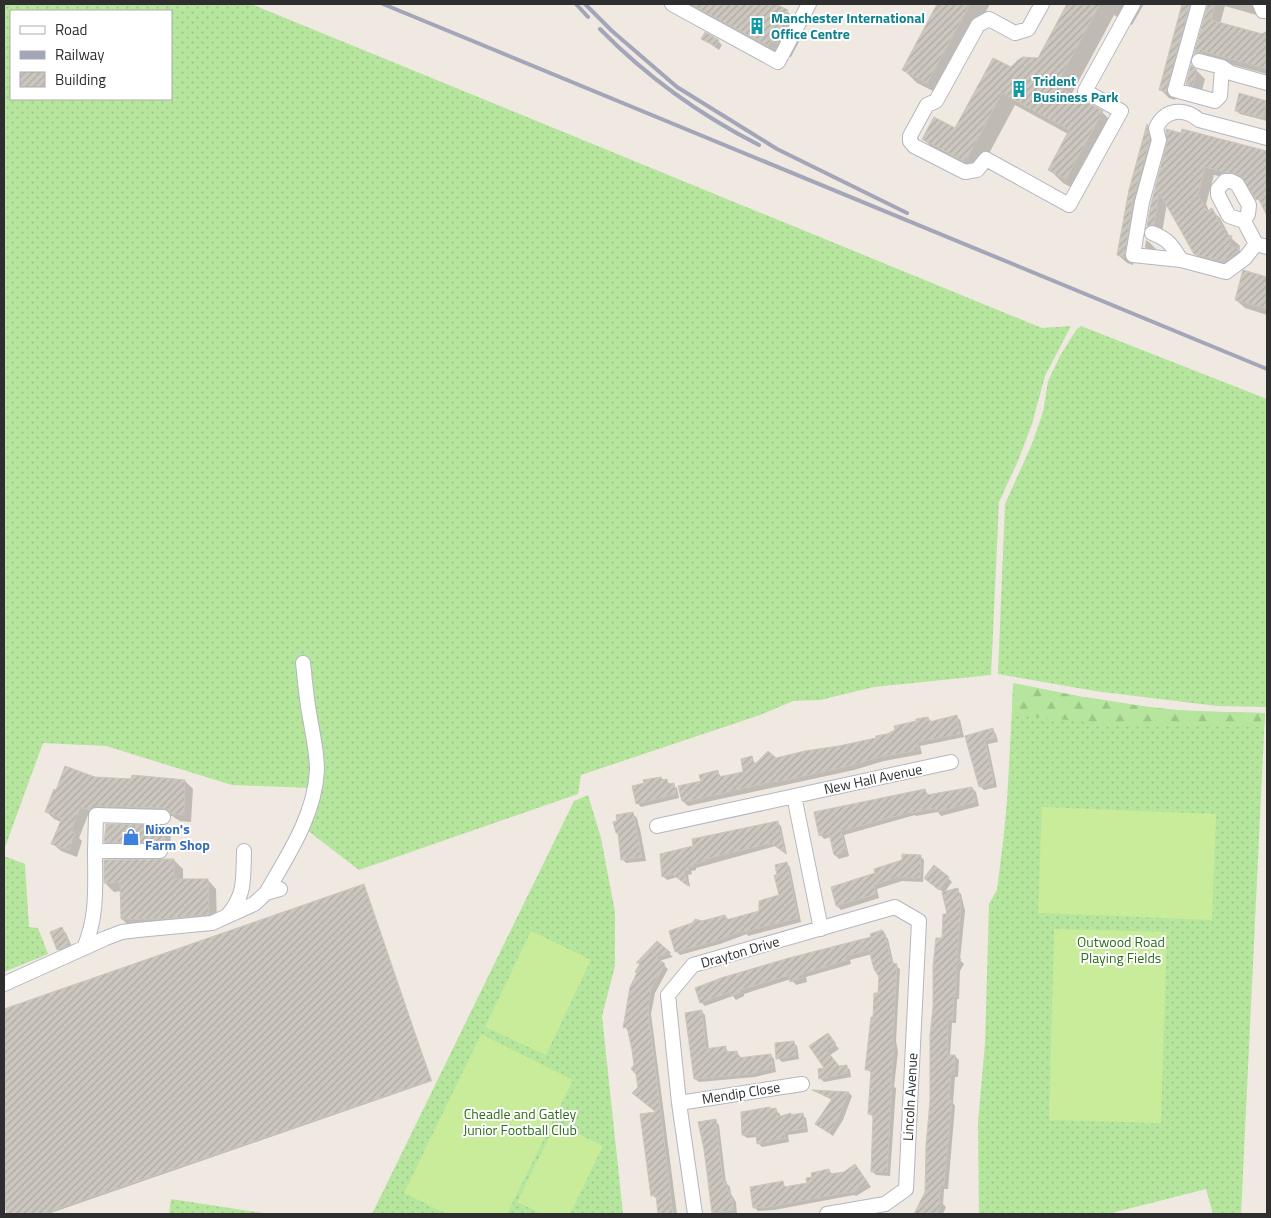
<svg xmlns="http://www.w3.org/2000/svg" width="1271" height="1218" font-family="'Titillium Web',sans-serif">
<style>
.grass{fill:url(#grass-dots);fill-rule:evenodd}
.forest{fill:url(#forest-firs)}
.pitch{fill:#c9ec9a}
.shadow{fill:#0003}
.building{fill:url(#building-hatch);stroke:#cbc5ba}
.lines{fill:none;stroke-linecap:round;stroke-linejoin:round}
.minor-casing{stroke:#b4b7c1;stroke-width:16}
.minor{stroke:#fff;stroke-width:14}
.rail{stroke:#a3a6b8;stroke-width:4}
.labels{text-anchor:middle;stroke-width:4;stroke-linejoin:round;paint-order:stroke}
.culture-label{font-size:14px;font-weight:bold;fill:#0d838f;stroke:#fff;text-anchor:start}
.street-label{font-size:14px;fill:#2e2e2e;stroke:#fff}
.shop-label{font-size:14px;font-weight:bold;fill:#366cbe;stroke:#fff;text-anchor:start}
.park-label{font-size:14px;fill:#2c6e1b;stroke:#fff}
</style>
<defs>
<pattern id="grass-dots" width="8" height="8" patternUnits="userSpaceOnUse" patternTransform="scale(1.25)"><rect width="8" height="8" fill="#b6e59e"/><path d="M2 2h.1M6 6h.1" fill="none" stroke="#9dc588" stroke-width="1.8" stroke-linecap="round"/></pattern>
<pattern id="forest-firs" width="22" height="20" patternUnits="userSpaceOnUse" patternTransform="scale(1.25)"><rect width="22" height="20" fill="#b6e59e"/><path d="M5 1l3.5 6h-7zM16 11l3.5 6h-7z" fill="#9dc588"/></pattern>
<pattern id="building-hatch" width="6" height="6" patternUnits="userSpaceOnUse" patternTransform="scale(1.25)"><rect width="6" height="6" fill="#cbc7bf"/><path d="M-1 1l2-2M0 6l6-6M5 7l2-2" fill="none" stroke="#afaba4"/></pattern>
</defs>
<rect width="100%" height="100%" fill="#efe9e1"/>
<path class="grass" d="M4,4H251L1042,328L1071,326L1045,376L1032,424L1018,461L999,502L991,675L874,687L820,700L793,701L760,715L581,775L578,794L359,870L307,830L320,738L311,682V788L232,785L106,746L43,743L4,850ZM11,11H171V99H11Z
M1081,326L1267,399V707L1217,706L1095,691L998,674L1005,504L1032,444L1043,412L1048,381L1060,356L1076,330Z
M1013,691L1092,698L1148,707L1186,711L1265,713L1241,1214H1213L1206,1189L1108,1214H979L978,1122L985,1044L989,904L997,890L1003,842L1007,802Z
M588,795L601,838L615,912V966L602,1016L623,1214H372L574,801Z
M4,856L25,864L29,927L38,928L48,954L4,972Z
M171,1199L270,1214H169Z"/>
<path class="forest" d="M1013,683C1058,692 1104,702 1150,707C1188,712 1226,712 1265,713L1264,727L1114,725L1012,714Z"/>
<path class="pitch" d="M1042,807L1216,814L1212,920L1038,913Z
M1054,929L1167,932L1161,1123L1049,1120Z
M531,931L591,960L546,1055L485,1027Z
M481,1034L573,1080L507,1214H447L404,1193Z
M556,1123L603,1146L570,1214H542L517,1202Z"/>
<path class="shadow" d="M676,4H773L787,11L800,24L794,37L799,42L791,57L784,54L782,59Z
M939,4H990L941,95L917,83L904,70Z
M1068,4H1144L1132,25L1114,15L1071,95L1102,112L1115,125L1080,192L1063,183L1049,169L1068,134L1015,105L978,174L937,152L923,139L955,130L1011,69L1038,59Z
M1184,4H1265L1260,16L1225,6L1220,24L1262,36L1267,33V74L1211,59L1204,62L1196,54L1208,4H1205L1199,10L1175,100L1169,98L1160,89Z
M703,39L718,41L722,45L719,50Z
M1196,70L1205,79L1201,94L1196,92L1187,84Z
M1267,102V121L1240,114L1236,110Z
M1148,126L1156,134L1133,265L1127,263L1118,255L1130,190Z
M1169,142L1267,153V213L1247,182L1214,175L1206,204L1209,211L1211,210L1220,218L1230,237L1240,246L1239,250L1248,258L1237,268L1204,263L1195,254L1167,203L1162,233L1157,234L1148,226Z
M1146,240L1150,243L1159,252L1153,256L1145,247Z
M1244,272L1267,278V315L1245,308L1236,300Z
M956,716L960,720L964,737L920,746L922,754L884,761L854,770L688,806L683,801L702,782L718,772L722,778L745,773L752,758L756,765L888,735L928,718L932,722Z
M992,730L996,734L998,742L988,744L997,787L984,790L980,786L967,737Z
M661,778L677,788L679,798L641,807L637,803Z
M95,779L185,781L193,789L191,822L180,821L172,816L105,814L98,817L88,815L79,838L82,841L77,857L61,851L53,844L61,822L54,819L46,811Z
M972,788L976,792L979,806L941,816L938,812L916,816L915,815L844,835L849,856L839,859L835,855L831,837L824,839L821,835L925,790L929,796Z
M633,814L637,818L639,827L640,829L646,861L626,863L622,859L620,836L617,833Z
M777,822L781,826L787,855L776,846L696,868V870L691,871L692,874L688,875L690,887L677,877L667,880L663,876Z
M165,826L171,833L170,849L112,848L105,842Z
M920,856L924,860L923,882L902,881L877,889L879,898L841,910L837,906L876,874Z
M174,860L183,869V880H208L216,889L217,923L131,928L122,919L121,891L114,892L105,883Z
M786,863L790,867L801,922L748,936L747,934L720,944L680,955L676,951L702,922L725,916L729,920L761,912L781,896L778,876Z
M948,878L952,882L944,893L957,890L961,894L965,911L960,960L964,964L960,971L959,999H957L956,1023H952L950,1056H955L959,1060L958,1077H955L953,1103L955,1106L948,1189H944L943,1204L946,1207L943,1214H914L927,1192L943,939L948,916L943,892L930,882Z
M363,886L432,1081L48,1214H9L4,1200V1010Z
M62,929L66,933L73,949L62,953L58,949Z
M882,932L888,939L894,965L900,969L896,1041L898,1052L894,1087L896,1088L890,1176L876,1175L872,1171L874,1118L870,1114L872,1073L866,1069L881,977L872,954L850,960L851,964L806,977L807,982L796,985L791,979L744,994V996L736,1000L733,996L705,1006L701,1002L873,938Z
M657,943L673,957L659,961L668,969L655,993L651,1014L677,1214H659L657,1199L652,1195L658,1113L633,1093L639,1087L629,1032L625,1027L641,966L638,963Z
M701,1011L705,1015L709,1050L725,1047L729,1053L737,1052L741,1058L771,1055L774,1059L776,1072L755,1077L699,1082L695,1079Z
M831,1039L839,1049L830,1055L839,1067L846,1066L850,1070L851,1077L824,1082L820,1078L827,1069L810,1046Z
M793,1042L797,1046L799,1059L782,1062L778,1058Z
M815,1091L849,1093L852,1096L843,1120L833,1136L817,1124L832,1100Z
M771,1110H776L780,1114V1117L802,1115L806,1118L808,1132L788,1135L789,1142L762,1147L759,1144L758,1137L747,1138L743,1135Z
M715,1121L719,1125L726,1183L730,1187L731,1194L736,1202L737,1214H715L713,1212L700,1124Z
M829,1170L833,1175L859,1170L871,1187L856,1196L854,1195L774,1210L758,1211L754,1207L782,1182L786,1188L809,1184Z"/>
<path class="building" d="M690,4H776L788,10L780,25L786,28L777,44L771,41L768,46Z
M937,4H970L927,83L902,70Z
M1067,4H1100L1056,86L1103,111L1066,179L1048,170L1069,130L1002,93L965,162L922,139L934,117L955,128L993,58L1011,67L1018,60L1023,57L1038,58Z
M1182,4H1190L1166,92L1159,90Z
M1208,4H1215L1211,20L1262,34L1267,31V69L1202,51V53L1194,54Z
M705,32L719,40L715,46L701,39Z
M1191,65L1197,70L1193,86L1186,84Z
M1239,93L1267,101L1263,118L1235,111Z
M1147,124L1150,140L1133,200L1125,257L1117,255L1129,190Z
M1166,129L1181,133L1182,129L1267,151V216L1259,199L1256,200L1241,176L1234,173L1224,172L1205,167L1198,195L1207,211L1212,208L1226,234L1232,236L1229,246L1240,249L1228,259H1225L1224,262L1194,254L1159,192L1154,225L1147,226L1151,204L1167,142Z
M1243,270L1267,277V309L1235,300Z
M957,715L960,734L917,742L919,750L879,757L849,766L782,781L771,782L684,802L682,801L678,786L701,781L699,775L718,770L719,777L743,772L741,759L752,756L754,765L768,751L776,758L805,751L839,746L876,738V736L887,734L895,730L894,726L916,721V719L928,717L929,722Z
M993,728L995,738L985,740L994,783L979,787L965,736Z
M65,766L95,777L131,779L132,775L185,780L184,815L171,814L168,810L163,808L96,806L89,810L80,808L71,831L75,832L69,850L51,844L62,818L45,812L54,789L56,790Z
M661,777L662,780L667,779L668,784L674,783L676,794L636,804L632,786L644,783L643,780Z
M972,787L976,802L936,812L935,808L911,813V812L841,831L846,852L834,855L829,833L819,836L814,812L925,789L927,795Z
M633,812L642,857L621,860L618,833H616L613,822L617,821L616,815Z
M778,821L785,853L771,843L706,859V861L693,864V866L688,867L689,870L684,871L688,886L672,874L662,877L660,854L693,846L692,839Z
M106,824L165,825L164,844L104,842Z
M902,854L921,855L920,878L898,877L874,885L876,894L836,906L831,887L875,873L874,869L902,860Z
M164,859H174V879H208L209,914L166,919H121L120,882L104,883V860Z
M787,862L798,918L743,932L742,931L716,941L675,952L669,931L692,923L695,919L702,921L725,915L726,920L759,911V901L779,895L774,875H777L775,865Z
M934,865L949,877L939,890L924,878Z
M364,884L431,1080L42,1214H7L4,1204V1009Z
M958,888L961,906L957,959H961L956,967V996H954L953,1020L948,1019L947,1055H955L954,1074H951L949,1100L952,1101L944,1185H941L939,1201L943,1202L937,1214H914L925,1192L926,1145L930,1101V1036L933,1007V966L936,938H942L943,914H947L942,892Z
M62,927L69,945L57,950L50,932Z
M882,930L885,934L892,963L897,964L893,1036L894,1048L891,1083H892L887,1172H871L873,1115L868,1114L871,1070H865L871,1017H873L874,993H878L879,977L874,969L869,950L846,956L847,960L802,974L803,978L790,982L789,975L740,990L741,992L731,996L730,992L700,1003L695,988L721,978L789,958L871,937L870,934Z
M657,941L671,953L656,957L665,964L651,989L648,1009L673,1214H658L656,1195L651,1196L640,1114L656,1112L632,1093L638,1087L636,1074L631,1069L634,1065L632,1050L627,1027L623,1028L630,987L637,973L635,972L641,962L636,963Z
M702,1010L706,1049L726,1046V1052L737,1051L738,1058L771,1054L773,1068L751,1074L694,1079L685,1013Z
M828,1033L836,1044L827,1051L839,1066L847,1065L848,1073L819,1079L818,1069L824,1068L809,1046Z
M794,1041L796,1055L790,1056V1057L776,1059L775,1043Z
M812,1090L849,1092L839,1116L829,1133L815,1124L832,1099Z
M770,1107V1109L776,1108L778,1117L791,1113V1115L803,1113L805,1128L784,1132L786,1138L757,1144L756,1134L742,1135L741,1112Z
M716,1119L723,1182L726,1181L728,1191H729L730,1196H732L733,1210L712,1213L704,1149L698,1122Z
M855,1164L868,1183L858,1190L851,1193L849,1192L769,1207L753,1208L750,1187L783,1181L784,1187L807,1183L806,1178L812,1177L811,1173L829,1169L830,1174L844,1172Z"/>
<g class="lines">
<g class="minor-casing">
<path id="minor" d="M672,4L778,62L809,4
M1042,4L1028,29L1015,33L989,19L978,25L936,101L927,105L910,136V141L914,146L965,172L977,170L986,159L1069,205L1121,111L1085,91L1133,4
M1199,4L1175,90L1215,101L1220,96L1222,67
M1260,4L1263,11H1267
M1199,61L1222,67L1231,73L1267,83
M1267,138L1199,120C1184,107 1165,109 1156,128L1159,140L1142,202L1133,255L1181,260L1226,272L1245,258L1256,244L1267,247
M1244,221L1248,214L1249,205L1237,184L1231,181H1225L1218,189V195L1229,216L1244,221L1256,244
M1152,233C1168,239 1172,245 1181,260
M794,796L821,929
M657,826L951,762
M95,851L96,815L163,817
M266,893C288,855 315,815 317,770C317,751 312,731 309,712C306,696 305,679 303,663
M227,916C246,895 243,878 244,851
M84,948C98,916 95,885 95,851H160
M4,984L106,938L122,932L138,930L212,923L254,904L266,893L280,889
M679,1103L802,1084
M695,1214L679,1103L668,995L693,965L895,907L919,921L906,1189L885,1204L827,1214"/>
</g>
<use href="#minor" class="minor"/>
<path class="rail" d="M383,4L1267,369
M576,4L588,17
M585,4L612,31L677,87L777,149L907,213
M600,29C646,76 700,115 759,145"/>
</g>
<defs>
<g id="building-bare" transform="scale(1.35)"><path d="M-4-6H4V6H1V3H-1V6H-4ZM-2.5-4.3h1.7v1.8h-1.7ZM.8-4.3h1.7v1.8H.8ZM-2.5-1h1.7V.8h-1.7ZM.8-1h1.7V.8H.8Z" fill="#0f9aa8" stroke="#fff" stroke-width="2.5" paint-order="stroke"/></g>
<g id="shop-bare" transform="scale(1.35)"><path d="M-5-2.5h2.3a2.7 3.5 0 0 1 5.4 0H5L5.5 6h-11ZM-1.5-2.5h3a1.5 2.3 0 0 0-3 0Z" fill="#3f7fe0" stroke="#fff" stroke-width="2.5" paint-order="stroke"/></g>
</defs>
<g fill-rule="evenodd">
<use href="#building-bare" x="757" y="26"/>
<use href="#building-bare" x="1019" y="89"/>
<use href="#shop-bare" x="131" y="837"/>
</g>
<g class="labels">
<g class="culture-label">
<text x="771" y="23">Manchester International<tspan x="771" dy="16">Office Centre</tspan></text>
<text x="1033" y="86">Trident<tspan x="1033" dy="16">Business Park</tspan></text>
</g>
<g class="street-label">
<text transform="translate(873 779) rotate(-12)" y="5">New Hall Avenue</text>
<text transform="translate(740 952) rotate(-16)" y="5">Drayton Drive</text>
<text transform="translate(741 1093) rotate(-9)" y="5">Mendip Close</text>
<text transform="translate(910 1097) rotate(-87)" y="5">Lincoln Avenue</text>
</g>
<g class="shop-label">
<text x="145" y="834">Nixon's<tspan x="145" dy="16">Farm Shop</tspan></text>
</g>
<g class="park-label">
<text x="1121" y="947">Outwood Road<tspan x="1121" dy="16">Playing Fields</tspan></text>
<text x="520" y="1119">Cheadle and Gatley<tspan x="520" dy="16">Junior Football Club</tspan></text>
</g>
</g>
<rect width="1271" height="1218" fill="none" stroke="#2e2e2e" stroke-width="10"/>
<rect x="10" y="10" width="162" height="90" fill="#ffffff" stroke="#ababab"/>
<rect x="20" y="26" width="25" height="8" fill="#ffffff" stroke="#ababab"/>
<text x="55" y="35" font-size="15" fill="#2e2e2e">Road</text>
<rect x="20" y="51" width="25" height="8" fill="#a3a6b8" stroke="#ababab"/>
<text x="55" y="60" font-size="15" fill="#2e2e2e">Railway</text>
<rect x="20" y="72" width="25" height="15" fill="url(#building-hatch)" stroke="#ababab"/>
<text x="55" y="85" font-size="15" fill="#2e2e2e">Building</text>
</svg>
